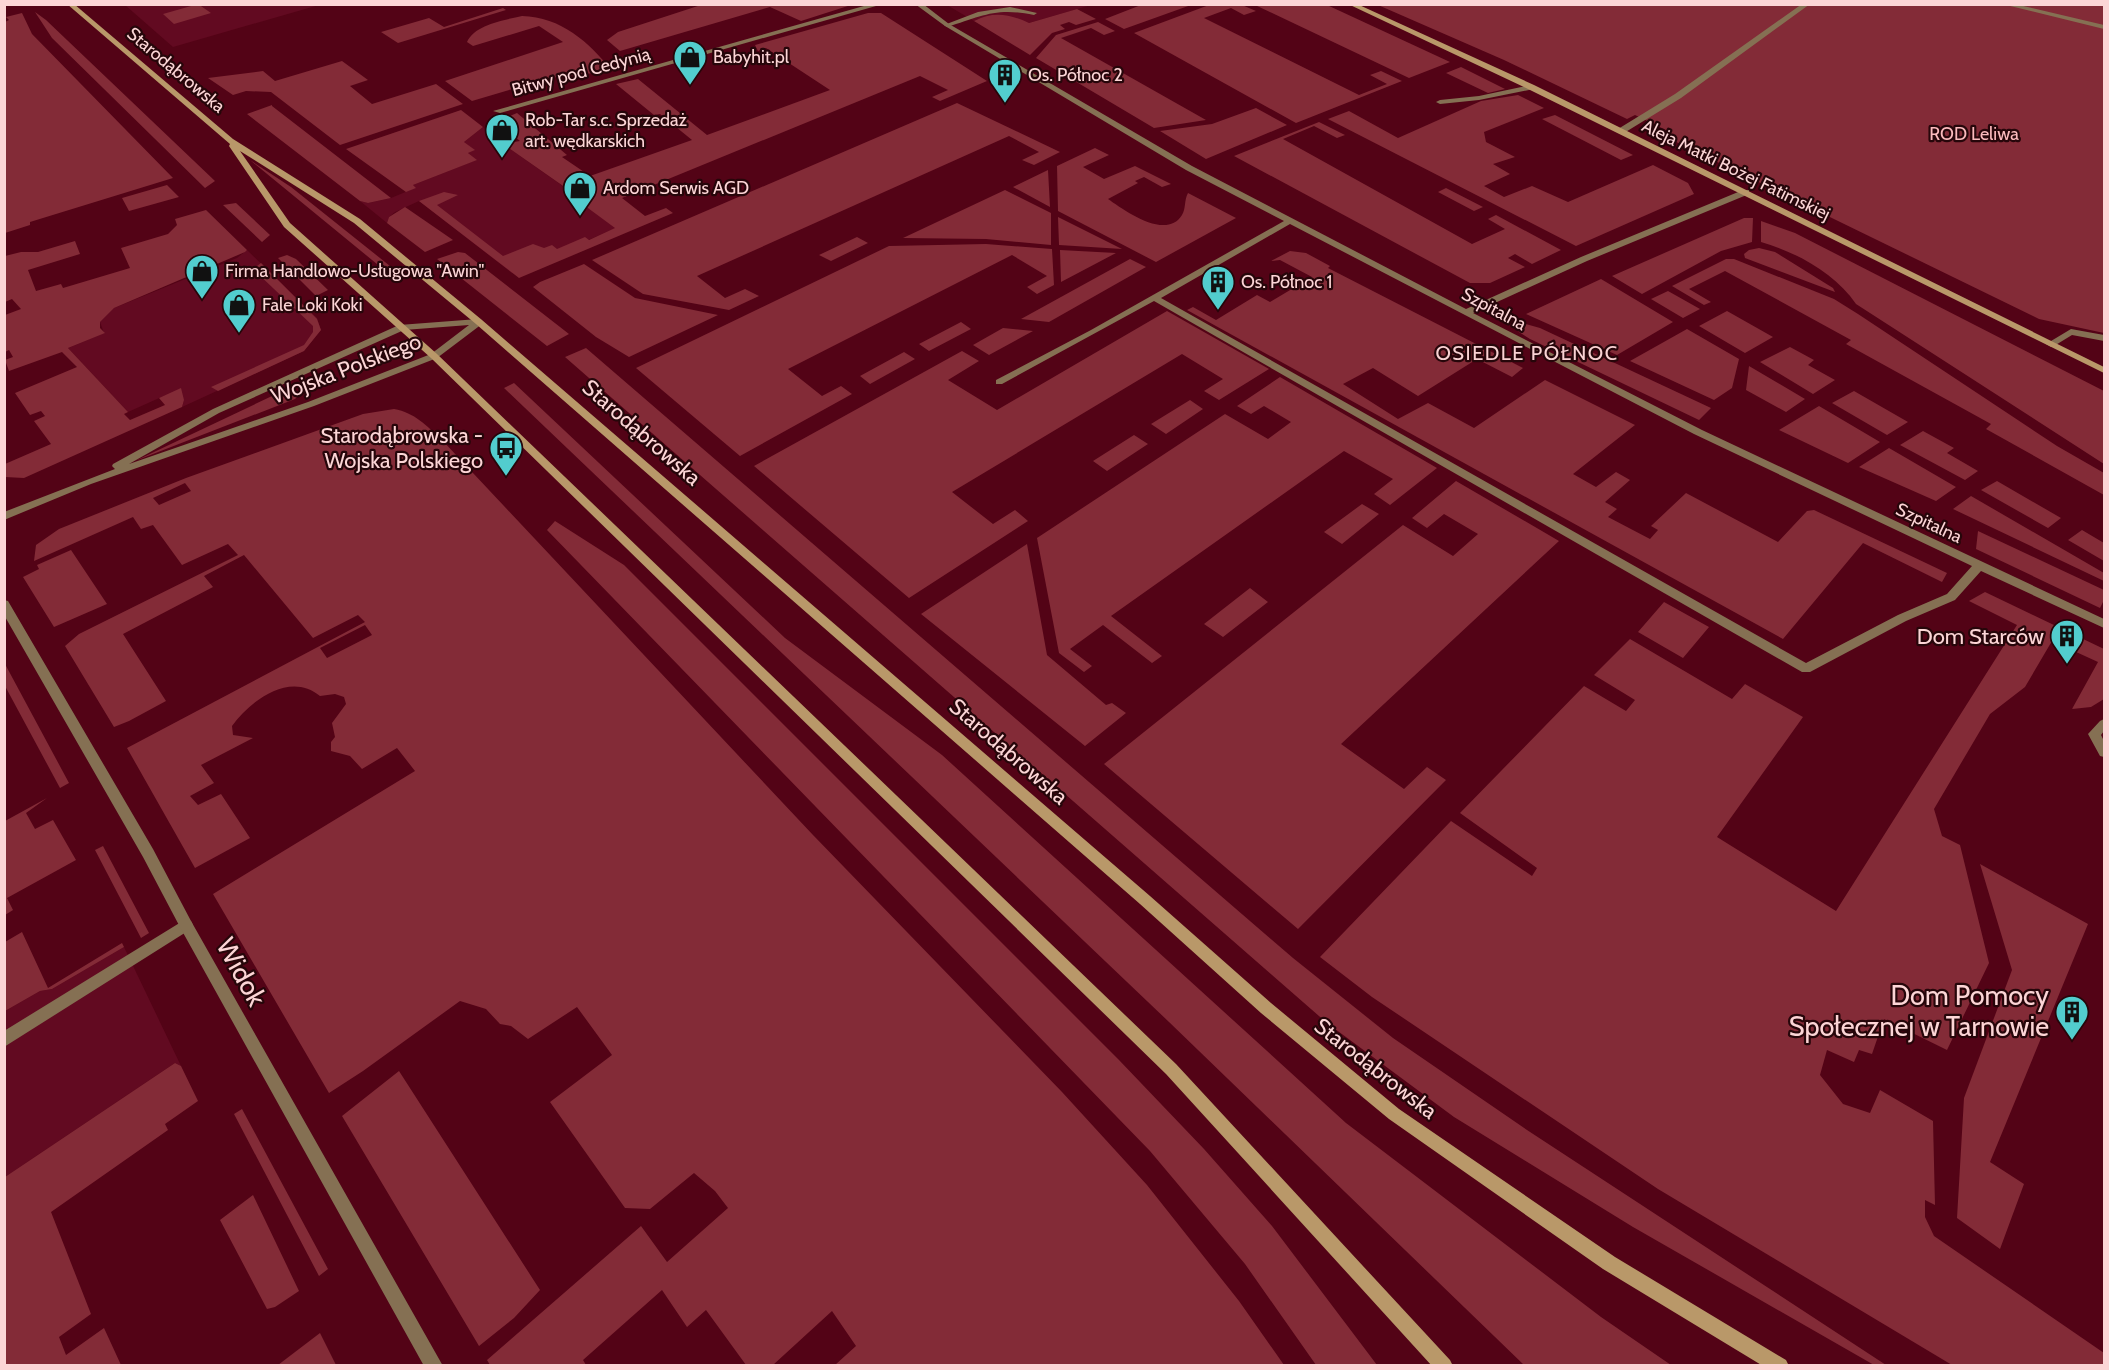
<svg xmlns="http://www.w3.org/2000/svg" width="2109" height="1370" font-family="Cabin,sans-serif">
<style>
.built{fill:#620a21}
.green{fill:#832b37;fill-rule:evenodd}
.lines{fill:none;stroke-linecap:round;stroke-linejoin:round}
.lane{fill:#857053;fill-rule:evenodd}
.street{fill:#857053;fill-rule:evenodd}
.secondary{fill:#b99869;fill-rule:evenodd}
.labels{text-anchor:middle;stroke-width:4.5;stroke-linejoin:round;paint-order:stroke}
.far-poi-label{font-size:18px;fill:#fcd5d6;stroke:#26060a;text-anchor:start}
.far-street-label{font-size:18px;fill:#fcd5d6;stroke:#26060a}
.far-park-label{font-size:18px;fill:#fbbabd;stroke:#26060a}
.far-neighbourhood-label{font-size:20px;letter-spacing:1.5px;fill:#f9d2d3;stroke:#26060a}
.street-label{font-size:22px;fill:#fcd5d6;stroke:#26060a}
.poi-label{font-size:22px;fill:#fcd5d6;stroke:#26060a;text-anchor:end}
.near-street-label{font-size:27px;fill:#fcd5d6;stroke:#26060a}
.near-poi-label{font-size:27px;fill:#fcd5d6;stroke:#26060a;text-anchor:end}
</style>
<rect width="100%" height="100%" fill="#530316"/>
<path class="built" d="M125,5H319L173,47Z
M947,5H1091L1029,23L981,18L974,21Z
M483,127L503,144L577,196L574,197L616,228L512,273L419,201L395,212L389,217L387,223L360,201L368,203L391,198L415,188L413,185L476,160L468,153L474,150L464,142Z
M247,250L317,318L321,330L304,351L182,407L184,400L166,395L128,412L68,348L104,333L100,322L114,308L237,258Z
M124,947L181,1066L175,1063L5,1177V1011L40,991L52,989Z"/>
<path class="green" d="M198,4L211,13L174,24L163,14Z
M704,4H851V5L801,21L770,7L620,51L607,40L618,32Z
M1141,5V4L1191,5L1124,29L1105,19Z
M1209,5H1242L1256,11L1244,15L1231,8L1204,18L1359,95L1387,84L1370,75L1381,71L1402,81L1296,123L1134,33Z
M1255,5H1327L1450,62L1409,78Z
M1378,5H2104V333L2039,319L1666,137L1668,131L1635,115L1627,119L1504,60Z
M503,8L506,10L398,43L381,32L429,18L444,27Z
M1077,9L1096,19L1076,25L1069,22L1060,25L1065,29L1052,33L1030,55L974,21C993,11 1010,14 1029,23Z
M35,12L46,20L215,181L205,188L52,38Z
M22,13L32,34L173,178L30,222V225L5,233V22L9,20L6,17Z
M868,13H881L987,81L940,101L932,97L948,90L920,76L622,198L645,216L666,208L673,213L519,278L419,201L444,192L458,195L437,205L503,256L533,244L544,248L552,245L557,249L585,237L589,240L615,228L573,197L576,195L503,144L520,141L501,125L500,120L517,113L567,155L562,157L590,176L692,140L660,114L654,115L616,84L638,79L707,135L830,90L766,48L758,51L755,45Z
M522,16C561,17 589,42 612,71L549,78L472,101L445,81L563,42L539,26L473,46L467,42C475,24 505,20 522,16Z
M1098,22L1115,31L1104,35L1091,28L1061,38L1206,120L1154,128L1036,58L1056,35Z
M342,61L368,80L350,86L372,104L436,84L463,104L340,145L271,92L246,91L233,95L208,78L263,71L275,81Z
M1461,67L1505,89L1488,93L1446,73Z
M1518,95L1544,108L1484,132L1486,142L1515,157L1493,164L1510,174L1484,186L1504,197L1532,186L1568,202L1653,165L1688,183L1694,194L1576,246L1328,119L1349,111L1398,138L1481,101Z
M957,103L1060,152L1034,165L1022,160L1039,152L1009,136L697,276L725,298L745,289L759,296L729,310L643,294L592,260Z
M272,105V106L391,198L368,203L360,201L247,114Z
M1256,108L1287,125L1206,159L1160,131L1212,124Z
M461,110L483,127L464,142L475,150L468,153L477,160L413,185L416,188L406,192L346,149Z
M1555,115L1633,155L1621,160L1542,119Z
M1319,122L1345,135L1337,138L1314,126L1283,139L1472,244L1505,229L1488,219L1496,215L1561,250L1532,264L1515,254L1508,258L1525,267L1490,283H1470L1234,156Z
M1095,148L1109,155L1083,167L1104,179L1135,166L1171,184L1162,187L1144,177L1135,181L1138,183L1108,199C1124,210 1166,241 1182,215C1186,209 1184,200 1188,193L1236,218L1156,262L1058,211L1057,166Z
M250,160L291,187L390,266L383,269Z
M1048,170L1050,207L1013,187Z
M167,185L179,197L129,211L122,198Z
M1446,188L1483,207L1474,211L1438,192Z
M1005,190L1051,213V245L986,239L903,238Z
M236,203L270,235L262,242L223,205Z
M405,207L453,240L425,252L387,223L389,217Z
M206,210L247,250L245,252L114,308L100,322V328L105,333L68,348L128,412L124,414L130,420L165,405L159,398L181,388L184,400L182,407L24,478L5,477V464L51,444L34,421L45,416L41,411L30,415L15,393L77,367L62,352L9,371L5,360L13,357L9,350L5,352V315L21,309L12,299L5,302V256L21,252H38L75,241L80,254L28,270L36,291L61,284L63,288L130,268L121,248L168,234L177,225L175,219Z
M1058,217L1122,249L1059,245Z
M1744,218H1753L1752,242L1721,251L1642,294L1612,276Z
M1761,221L1795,233L2104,391V464L1856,304C1835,273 1796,252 1761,242Z
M857,237L868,243L831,261L819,255Z
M986,244L1052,249L1054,285L1037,294L1027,287L1047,276L1012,255L788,369L822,396L841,386L852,394L740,456L636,368L889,246Z
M1759,248L1775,252L1833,288L1835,292L1745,258L1744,254L1749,250Z
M1060,250L1116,253L1061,282Z
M1290,251L1306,253L1330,266L1328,268L1523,368L1512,377L1477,359L1418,396L1373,368L1343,384L1398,419L1428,403L1474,428L1545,380L1635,425L1573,474L1596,487L1616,472L1630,480L1605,502L1617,509L1608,517L1650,539L1658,530L1651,526L1686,493L1778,542L1807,511L1814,510L1947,573L1942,582L1863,543L1783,639L1187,310L1193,307L1216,320L1257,295L1270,302L1312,277L1280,260L1271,261Z
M458,252L465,253L569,334L547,346L437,259Z
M287,255L296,259L328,290L316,296L278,258Z
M1130,259L1146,267L1049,322L1021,319Z
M1726,259H1734L1834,299L1858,314L2057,446L2104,473V495L1986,429L1991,424L1846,344L1851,340L1725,271L1689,289L1711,302L1704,305L1672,286Z
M261,263L317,319L321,330L304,351L218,391L211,387L304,345L313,332V326L253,269Z
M584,264L635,298L718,315L629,357L596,337L533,287L540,282Z
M1601,279L1673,322L1617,355L1526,314Z
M1668,291L1700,309L1683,318L1651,299Z
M1167,311L1269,369L1219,400L1204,391L1223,379L1182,354L952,492L993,524L1015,510L1028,521L909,598L754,466L962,351L979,361L948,380L997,410Z
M1727,311L1773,337L1745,353L1699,326Z
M961,322L971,329L929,351L919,344Z
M1522,323L1540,328L1711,408L1699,420L1530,339L1519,332L1516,326Z
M1003,328L1033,331L989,355L973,345Z
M1687,329L1739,359L1732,388L1714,400L1630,361Z
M1790,347L1814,360L1808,365L1835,380L1813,394L1760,362Z
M586,348L1293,958L1393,1038L1527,1130L1886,1365H1874L1633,1227L1454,1117L1327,1023L565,357Z
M904,352L915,359L870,384L860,376Z
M1749,366L1805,399L1786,412L1746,390Z
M1280,377L1437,468L1390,505L1374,494L1393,479L1344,451L1111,616L1162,656L1152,663L1103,625L1070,649L1092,666L1084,672L1059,653L1037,538L1225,414L1268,439L1291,422L1264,406L1251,414L1237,406Z
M514,383L785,638L942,755L1346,1123L1601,1317L1671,1365H1524L1169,1022L504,388Z
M289,388L298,392L299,395L295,399L135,461Z
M1854,391L1908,422L1887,435L1832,403Z
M1190,400L1203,409L1166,434L1151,424Z
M1819,406L1880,442L1848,463L1779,430Z
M394,409C415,413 426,425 442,440L813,835L1062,1092L1147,1185L1239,1301L1284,1365H835L856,1346L832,1311L773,1365H746L706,1310L687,1327L662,1290L583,1360L586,1365H490L487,1360L641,1226L667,1262L728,1208L715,1191L694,1173L650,1209L625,1208L550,1102L612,1055L577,1007L528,1039L511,1026L500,1024L486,1009L460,1001L363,1071L329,1093L213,894L415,771L397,748L362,769L350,756L331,751V742L335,737L332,723L346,704L344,697L335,694L320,696C290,671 251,700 232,726L233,735L253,738L201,765L214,783L190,796L198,805L221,794L250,838L195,868L127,748L365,622L358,615L313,638L244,555L204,576L213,587L123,634L166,701L129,721L114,727L65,646L79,634L238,555L228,544L182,565L153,525L141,529L133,517L34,561L36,545L59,529L186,478L363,414ZM185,483L191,491L159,505L153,498ZM365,625L372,635L327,658L320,648Z
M1923,431L1954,448L1947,453L1978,471L1965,480L1900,445Z
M1134,435L1148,444L1107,471L1093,461Z
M1889,448L1956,487L1936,501L1859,467Z
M1456,481L1559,541L1341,744L1404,789L1427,767L1446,780L1298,929L1104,764L1403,525L1453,556L1478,534L1444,514L1427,528L1412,518Z
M1997,481L2061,518L2048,528L1981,490Z
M1971,496L2104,573V581L1953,509Z
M1362,504L1379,514L1342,544L1324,532Z
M555,521L624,565L1119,1060L1204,1149L1272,1226L1377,1365H1316L1245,1264L1150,1151L547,530Z
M2082,530L2104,543V561L2068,540Z
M1978,531L2104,590V600L2100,608L1976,549Z
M1027,544L1047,655L1106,705L1112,703L1126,713L1085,746L921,614Z
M71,550L107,604L54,627L23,577L39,569L37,565Z
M1250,588L1268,602L1223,637L1204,624Z
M1985,592L2104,649V699L2091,707L2072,709L2098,662L2052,641L2025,687L1990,714L1934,809L1942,836L1960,845L1989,963L1947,1050L1884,1019L1872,1054L1859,1050L1854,1062L1827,1050L1820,1075L1843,1104L1870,1113L1880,1090L1933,1121L1935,1205L1925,1200V1217L1934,1236L2104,1353V1365H1952L1658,1189L1372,997L1320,957L1451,821L1532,876L1537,868L1460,813L1584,686L1626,711L1635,700L1594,675L1630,639L1732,699L1745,684L1803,717L1717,837L1836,911L2017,625L1969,601Z
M1664,602L1709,627L1683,658L1638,632Z
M5,664L69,783L60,788L5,686Z
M47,798L26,813L35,829L53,820L76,860L7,898L13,910L5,915V821Z
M103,846L149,933L141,938L95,850Z
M1980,864L2088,924L1990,1162L2024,1184L2000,1249L1957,1218L1964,1098L2012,970Z
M22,932L48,988L122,943L124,947L52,989L40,991L5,1011V942Z
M175,1063L181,1066L198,1101L165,1124L168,1130L51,1212L91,1314L59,1337L66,1355L104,1328L121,1365H5V1177Z
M399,1071L540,1290L514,1318L479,1346L342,1116Z
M242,1109L328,1269L319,1276L234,1114Z
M253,1195L299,1291L275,1307L267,1309L220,1220Z
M320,1333L336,1365H278Z"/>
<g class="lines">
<path class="lane" d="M1802,4H1810L1681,98L1624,133H1618V129L1675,94Z
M2002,4H2015L2104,25V29Z
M1010,7L1037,13L1034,15C996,7 982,16 947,27L944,25L978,12Z
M1531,85L1535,87L1534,89L1479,100L1440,104L1436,102L1440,100L1479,96Z
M2104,719V731L2101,735L2104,741V757L2100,756L2088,734L2100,721Z
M186,919L191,921L193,925L191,929L4,1047V1031Z"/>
<path class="street" d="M871,4H883L500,113L493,111Z
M915,4H923L949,24L1192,166L1466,309L1581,257L1743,190H1749V194L1587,261L1473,313L1702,430L2104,619V628L1981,571L1955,600L1906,621L1810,672H1802L1154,301L1002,384H996V380L1091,330L1284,221L1186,170L945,26ZM1290,224L1694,434L1972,566L1947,594L1898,615L1806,663L1161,298Z
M478,319L482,320V324L437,358L314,406L91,484L4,520V512L115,469L112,466L113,464L213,409L399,325ZM469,325L431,354L308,402L129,464L219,413L404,330Z
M2071,329L2104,335V341L2072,335L2054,346L2051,347L2046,344Z
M4,600L8,601L153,849L191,921L443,1366H424L181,929L143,857L4,615Z"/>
<path class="secondary" d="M67,4H74L233,139L360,219L482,320L1150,896L1271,1003L1399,1109L1615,1257L1786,1360L1789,1366H1763L1603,1269L1389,1119L1261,1013L1140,904L476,324L354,223L240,151L290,223L437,354L1176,1064L1450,1360L1453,1366H1432L1166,1074L431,358L284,227L229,146L230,144Z
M1348,4H1357L1534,85L2104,367V373L1528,89Z"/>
</g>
<defs>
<g id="shop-pin" transform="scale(1.725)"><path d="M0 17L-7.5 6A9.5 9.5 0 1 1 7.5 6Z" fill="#52cdce" stroke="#26060a"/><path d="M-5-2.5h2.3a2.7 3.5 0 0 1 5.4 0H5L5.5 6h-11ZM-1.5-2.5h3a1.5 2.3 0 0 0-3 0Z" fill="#111"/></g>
<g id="building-pin" transform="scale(1.725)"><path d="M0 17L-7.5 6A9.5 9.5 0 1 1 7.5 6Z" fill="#52cdce" stroke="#26060a"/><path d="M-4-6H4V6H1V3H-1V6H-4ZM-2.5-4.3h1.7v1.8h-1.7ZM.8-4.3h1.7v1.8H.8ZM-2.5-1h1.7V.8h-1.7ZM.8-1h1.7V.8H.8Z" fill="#111"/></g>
<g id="bus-pin" transform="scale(1.725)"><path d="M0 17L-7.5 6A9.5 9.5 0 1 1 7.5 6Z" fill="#52cdce" stroke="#26060a"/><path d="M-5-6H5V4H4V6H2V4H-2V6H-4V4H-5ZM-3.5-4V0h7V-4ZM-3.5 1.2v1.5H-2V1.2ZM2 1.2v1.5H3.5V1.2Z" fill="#111"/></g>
</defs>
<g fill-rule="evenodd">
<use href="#shop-pin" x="690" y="57"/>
<use href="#building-pin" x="1005" y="75"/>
<use href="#shop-pin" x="502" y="130"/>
<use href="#shop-pin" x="580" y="188"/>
<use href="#shop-pin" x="202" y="271"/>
<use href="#building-pin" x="1218" y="282"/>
<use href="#shop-pin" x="239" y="305"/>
<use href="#bus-pin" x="506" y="448"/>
<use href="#building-pin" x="2067" y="636"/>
<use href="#building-pin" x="2072" y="1012"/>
</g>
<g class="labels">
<g class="far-poi-label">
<text x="713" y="63">Babyhit.pl</text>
<text x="1028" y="81">Os. Północ 2</text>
<text x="525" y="126">Rob-Tar s.c. Sprzedaż<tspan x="525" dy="21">art. wędkarskich</tspan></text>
<text x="603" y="194">Ardom Serwis AGD</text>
<text x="225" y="277">Firma Handlowo-Usługowa "Awin"</text>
<text x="1241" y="288">Os. Północ 1</text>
<text x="262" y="311">Fale Loki Koki</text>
</g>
<g class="far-street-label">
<text transform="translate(176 70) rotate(40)" y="6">Starodąbrowska</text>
<text transform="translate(581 72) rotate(-15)" y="6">Bitwy pod Cedynią</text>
<text transform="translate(1736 170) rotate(26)" y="6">Aleja Matki Bożej Fatimskiej</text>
<text transform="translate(1494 309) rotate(28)" y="6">Szpitalna</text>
<text transform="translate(1929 523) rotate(25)" y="6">Szpitalna</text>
</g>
<g class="far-park-label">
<text x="1974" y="140">ROD Leliwa</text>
</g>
<g class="far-neighbourhood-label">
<text x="1527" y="360">OSIEDLE PÓŁNOC</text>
</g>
<g class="street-label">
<text transform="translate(346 368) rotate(-21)" y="8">Wojska Polskiego</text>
<text transform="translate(642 432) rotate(41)" y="8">Starodąbrowska</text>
<text transform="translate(1009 751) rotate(41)" y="8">Starodąbrowska</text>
<text transform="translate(1376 1068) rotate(38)" y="8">Starodąbrowska</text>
</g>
<g class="poi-label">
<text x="483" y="443">Starodąbrowska -<tspan x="483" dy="25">Wojska Polskiego</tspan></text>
<text x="2044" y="644">Dom Starców</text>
</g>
<g class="near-street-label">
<text transform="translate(241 972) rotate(61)" y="9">Widok</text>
</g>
<g class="near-poi-label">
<text x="2049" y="1005">Dom Pomocy<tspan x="2049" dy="31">Społecznej w Tarnowie</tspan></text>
</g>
</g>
<rect width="2109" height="1370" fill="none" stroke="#fcd5d6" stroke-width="12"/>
</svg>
